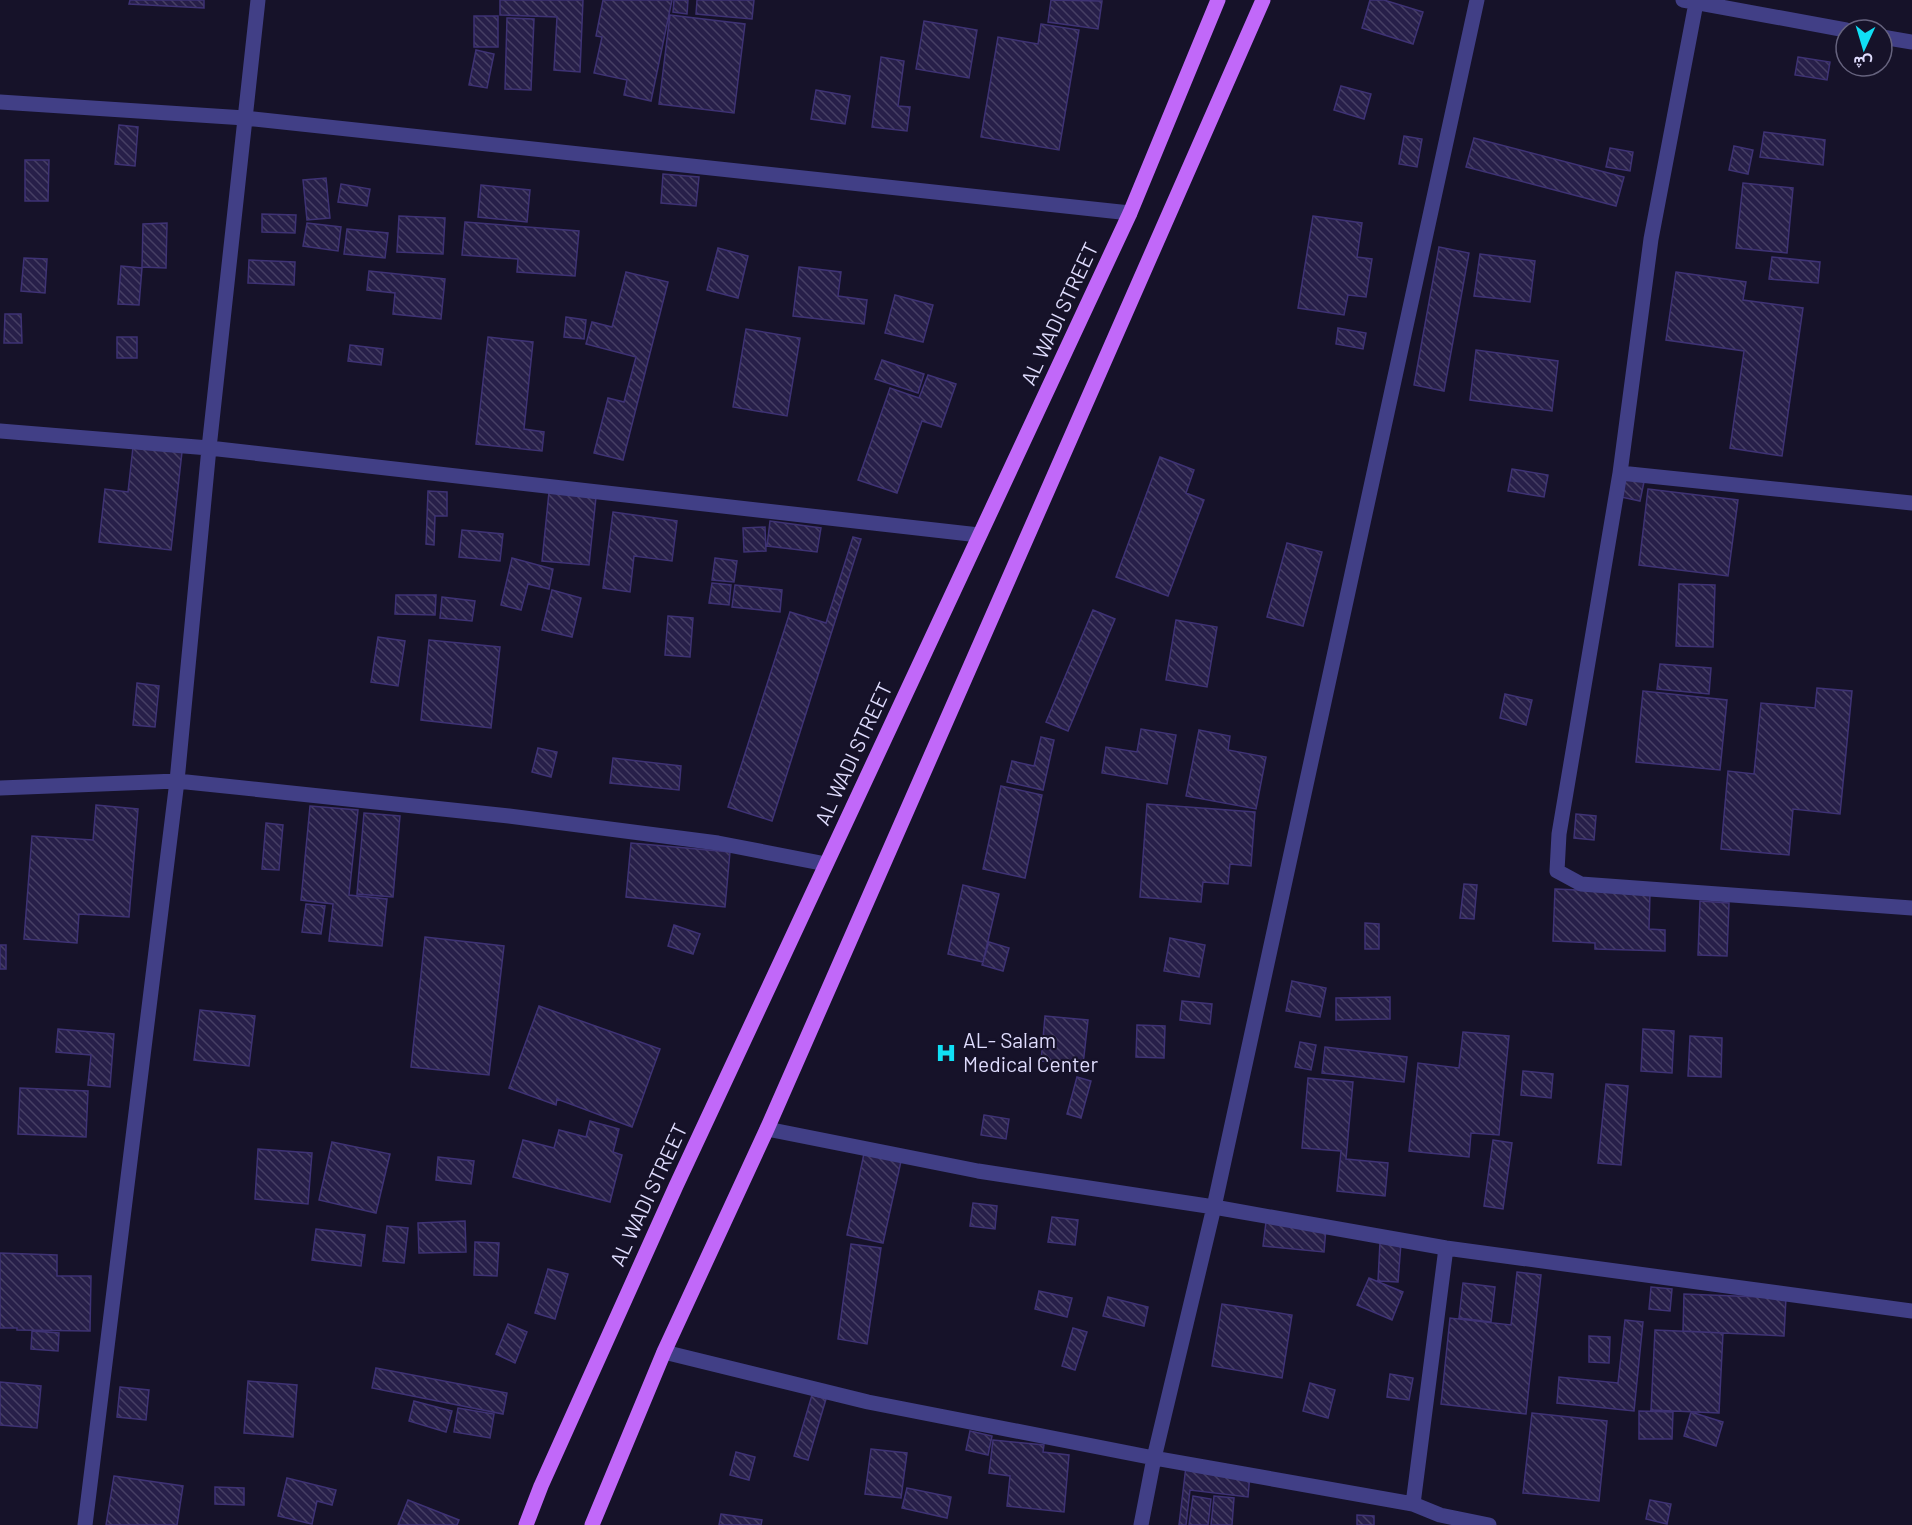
<svg xmlns="http://www.w3.org/2000/svg" width="1912" height="1525" font-family="Barlow,Vazirmatn,sans-serif">
<style>
.building{fill:url(#building-back-hatch);stroke:#3e3274;stroke-width:1.5}
.lines{fill:none;stroke-linecap:round;stroke-linejoin:round}
.minor{stroke:#413f86;stroke-width:15}
.major{stroke:#c168f9;stroke-width:15}
.labels{text-anchor:middle;stroke-width:4.5;stroke-linejoin:round;paint-order:stroke}
.street-label{font-size:21px;fill:#dfdcfd;stroke:#161229}
.poi-label{font-size:21px;fill:#dfdcfd;stroke:#161229;text-anchor:start}
</style>
<defs>
<pattern id="building-back-hatch" width="6" height="6" patternUnits="userSpaceOnUse" patternTransform="scale(1.5)"><rect width="6" height="6" fill="#271f49"/><path d="M-1 5l2 2M0 0l6 6M5-1l2 2" fill="none" stroke="#463f64"/></pattern>
</defs>
<rect width="100%" height="100%" fill="#161229"/>
<path class="building" d="M130,0H204V8L129,4Z
M500,0H583L580,72L554,70L557,17L500,15Z
M603,0H672L651,101L624,95L627,80L594,73L602,37L596,36Z
M674,0H688L687,14L673,12Z
M697,0H754L752,19L696,14Z
M1051,0L1102,1L1098,29L1048,22Z
M1370,0H1384L1423,12L1413,44L1362,28Z
M670,15L745,24L734,113L659,104Z
M474,16H498V47H474Z
M507,18L534,19L531,90L505,89Z
M924,21L977,30L969,78L916,69Z
M1041,24L1079,30L1059,150L981,137L998,37L1038,44Z
M476,50L494,54L487,88L469,85Z
M881,57L904,61L898,106L910,107L907,131L872,127Z
M1798,57L1830,62L1827,80L1795,75Z
M1341,86L1371,94L1364,119L1334,110Z
M816,90L850,96L845,124L811,119Z
M119,125L138,127L135,166L115,164Z
M1764,132L1825,140L1823,165L1760,157Z
M1404,136L1422,139L1417,167L1399,164Z
M1474,138L1624,177L1616,206L1466,167Z
M1734,146L1753,150L1748,174L1729,170Z
M1610,148L1633,152L1630,171L1606,167Z
M25,160H49L48,201H25Z
M663,174L699,177L696,206L661,203Z
M326,178L330,218L307,220L303,180Z
M1743,183L1793,188L1787,253L1736,248Z
M341,184L370,189L367,206L338,202Z
M481,185L530,190L527,222L478,217Z
M262,214L296,215L295,233L262,232Z
M399,216L445,218L443,254L397,252Z
M1313,216L1362,223L1357,257L1372,259L1366,297L1348,295L1344,315L1298,308Z
M465,222L579,231L575,276L517,272L518,259L462,255Z
M167,223L166,268L142,267L143,224Z
M307,223L341,227L338,251L303,246Z
M347,229L388,233L385,258L344,254Z
M1439,247L1469,253L1444,391L1414,385Z
M718,248L748,256L738,298L707,290Z
M1480,254L1535,261L1530,302L1474,296Z
M1772,257L1820,262L1818,283L1769,279Z
M24,258L47,259L45,293L21,291Z
M249,260L295,262L294,285L248,283Z
M121,266L142,268L139,305L118,304Z
M799,267L841,272L838,296L867,300L864,324L793,316Z
M369,271L445,279L441,319L393,314L395,293L367,290Z
M626,272L668,282L623,460L594,453L608,398L624,402L636,357L586,344L592,322L612,327Z
M1676,272L1746,282L1743,300L1803,308L1782,456L1730,448L1744,351L1666,340Z
M895,295L933,305L923,342L885,333Z
M5,314H21L22,343H4Z
M566,317L586,320L584,339L564,337Z
M1338,328L1366,333L1363,349L1336,344Z
M746,329L800,338L787,416L733,407Z
M117,337H137V358H117Z
M488,337L533,342L524,429L544,432L542,451L476,444Z
M350,345L383,349L381,365L348,361Z
M1476,350L1558,361L1552,411L1470,400Z
M882,360L924,374L918,393L875,379Z
M928,375L956,384L941,427L922,421L897,493L858,480L890,388L919,398Z
M133,447L182,452L171,550L99,542L105,489L128,492Z
M1160,457L1194,470L1186,493L1204,500L1168,596L1116,577Z
M1512,469L1548,475L1544,497L1508,491Z
M1625,474L1645,477L1640,501L1621,497Z
M1648,489L1738,500L1728,576L1639,565Z
M428,491L447,492V516H435L434,545L426,544Z
M549,492L596,497L589,565L542,561Z
M613,512L677,521L672,561L634,556L630,592L603,588Z
M770,521L821,528L817,552L767,546Z
M765,527L766,551L744,552L743,528Z
M462,530L503,534L500,561L459,557Z
M853,537L861,539L772,821L728,807L790,612L826,623Z
M1287,543L1322,552L1303,626L1267,617Z
M512,558L553,569L549,589L528,584L521,610L501,605Z
M715,558L737,561L734,582L712,580Z
M712,583L731,585L729,605L709,603Z
M1679,584L1715,585L1713,647L1676,646Z
M735,585L782,590L780,612L732,607Z
M552,590L581,598L572,637L542,630Z
M396,595H436L435,615L395,614Z
M442,597L475,601L472,621L440,618Z
M1093,610L1115,619L1068,731L1046,722Z
M668,616L693,618L690,657L665,655Z
M1176,620L1217,627L1207,687L1166,680Z
M378,637L405,641L398,686L371,682Z
M429,640L500,647L491,728L421,720Z
M1660,664L1711,668L1709,694L1657,689Z
M137,683L159,686L155,727L133,725Z
M1817,688L1852,691L1840,814L1793,809L1789,855L1721,849L1728,771L1754,774L1761,703L1815,708Z
M1643,691L1727,700L1720,770L1636,762Z
M1505,694L1532,700L1526,725L1500,718Z
M1141,729L1176,735L1167,784L1102,773L1106,747L1137,752Z
M1199,730L1230,736L1228,750L1266,757L1256,809L1186,796Z
M1041,737L1054,740L1043,790L1007,782L1012,761L1034,766Z
M538,748L557,752L551,777L532,772Z
M613,758L681,766L679,790L610,783Z
M1001,786L1042,795L1025,878L983,869Z
M1147,804L1255,812L1251,866L1230,864L1228,884L1203,882L1201,902L1140,897Z
M96,805L138,809L129,917L79,914L77,943L24,939L32,836L93,840Z
M310,806L358,810L349,895L387,899L382,946L329,941L333,904L301,900Z
M364,813L400,816L393,897L357,894Z
M1576,814L1596,816L1594,840L1574,838Z
M266,823L283,825L279,870L262,869Z
M631,843L730,852L725,907L626,897Z
M1464,884L1477,885L1474,919L1460,918Z
M963,885L999,894L983,962L948,954Z
M1555,889L1650,893L1649,929L1665,930V951L1595,949V943L1553,941Z
M1700,901L1729,903L1727,956L1698,955Z
M306,904L325,906L321,934L302,932Z
M1365,923L1379,924V949H1365Z
M674,925L700,934L693,954L668,946Z
M425,937L504,946L489,1075L411,1067Z
M1170,938L1205,945L1199,977L1164,971Z
M989,942L1009,948L1003,971L982,965Z
M0,945H6V969H0Z
M1292,981L1326,988L1320,1017L1286,1011Z
M1390,997V1019L1336,1020V998Z
M1182,1001L1212,1004L1210,1024L1180,1020Z
M539,1006L660,1049L632,1127L557,1099L556,1105L509,1088Z
M200,1010L255,1016L249,1066L194,1060Z
M1045,1016L1088,1020L1083,1065L1041,1061Z
M1137,1025L1165,1026L1164,1058L1136,1057Z
M58,1029L114,1034L110,1087L88,1085L91,1055L56,1052Z
M1643,1029L1674,1031L1672,1073L1641,1071Z
M1463,1032L1509,1036L1499,1135L1471,1133L1469,1157L1409,1151L1418,1063L1459,1068Z
M1690,1036L1722,1038L1721,1077L1688,1076Z
M1300,1042L1316,1045L1311,1070L1295,1067Z
M1325,1047L1407,1057L1404,1082L1322,1073Z
M1523,1071L1553,1074L1551,1098L1521,1095Z
M1077,1077L1091,1081L1081,1118L1067,1114Z
M1308,1078L1353,1082L1346,1159L1388,1163L1385,1196L1337,1191L1341,1151L1302,1148Z
M1606,1084L1628,1086L1621,1165L1598,1163Z
M20,1088L88,1091L86,1137L18,1134Z
M984,1115L1009,1119L1006,1139L981,1135Z
M590,1121L619,1129L613,1152L622,1155L610,1202L513,1177L523,1140L554,1148L559,1130L586,1137Z
M1493,1140L1512,1143L1503,1209L1484,1206Z
M332,1142L390,1154L376,1213L319,1200Z
M866,1144L903,1152L883,1243L847,1235Z
M258,1149L312,1153L308,1204L255,1199Z
M438,1157L474,1161L471,1184L436,1180Z
M973,1203L997,1206L995,1229L970,1226Z
M1052,1217L1078,1220L1075,1245L1048,1242Z
M465,1221L466,1252L419,1253L418,1223Z
M1266,1222L1326,1228L1324,1252L1263,1246Z
M387,1226L408,1228L404,1263L383,1261Z
M316,1229L365,1235L361,1266L312,1260Z
M475,1242L499,1243L497,1276L474,1275Z
M1380,1242L1401,1243L1398,1282L1378,1281Z
M851,1244L881,1248L867,1344L838,1339Z
M0,1253L57,1255V1276H91L90,1331L17,1330V1328H0Z
M548,1269L568,1274L555,1319L535,1313Z
M1517,1272L1541,1275L1526,1414L1441,1404L1450,1318L1511,1325Z
M1369,1278L1403,1292L1392,1320L1357,1305Z
M1463,1283L1495,1287L1491,1322L1459,1318Z
M1651,1287L1672,1289L1670,1311L1649,1309Z
M1039,1291L1072,1298L1067,1317L1035,1309Z
M1684,1294L1786,1298L1784,1336L1683,1331Z
M1108,1297L1148,1307L1144,1326L1103,1316Z
M1222,1304L1292,1315L1282,1378L1212,1366Z
M1625,1320L1643,1322L1634,1411L1557,1403L1559,1377L1618,1383Z
M508,1324L527,1332L515,1363L496,1354Z
M1073,1328L1087,1332L1075,1370L1062,1366Z
M1655,1330L1723,1333L1719,1413L1651,1410Z
M32,1331L59,1333L58,1351L31,1349Z
M1589,1336L1610,1337L1609,1363L1589,1362Z
M376,1368L507,1393L503,1414L372,1388Z
M1390,1374L1413,1378L1409,1400L1387,1397Z
M248,1381L297,1385L293,1437L244,1433Z
M0,1382L41,1386L37,1428L0,1425Z
M1310,1383L1335,1390L1328,1418L1303,1411Z
M120,1387L149,1390L146,1420L117,1417Z
M812,1395L826,1399L808,1460L794,1456Z
M414,1401L452,1411L446,1432L409,1421Z
M458,1408L494,1414L490,1438L454,1432Z
M1639,1411L1673,1412L1672,1439H1639Z
M1691,1412L1723,1422L1716,1446L1684,1436Z
M1532,1413L1607,1421L1599,1501L1523,1493Z
M970,1431L992,1436L988,1455L966,1450Z
M993,1440L1044,1445L1043,1452L1069,1455L1064,1512L1007,1506L1010,1476L989,1473Z
M871,1449L907,1453L901,1498L865,1494Z
M736,1452L755,1457L749,1480L730,1475Z
M1186,1466L1250,1474L1248,1497L1190,1490L1186,1525H1179Z
M114,1476L183,1486L177,1525H106Z
M287,1478L336,1490L332,1505L317,1501L312,1524L278,1516Z
M215,1487L244,1488V1505L215,1504Z
M907,1488L951,1497L947,1518L902,1508Z
M1193,1496L1211,1499L1208,1525H1189Z
M1214,1496L1234,1498L1232,1525H1211Z
M408,1500L459,1520L457,1525H398Z
M1650,1500L1671,1504L1667,1524L1646,1519Z
M721,1514L762,1520L761,1525H719Z
M1357,1515L1374,1516V1525H1357Z"/>
<g class="lines">
<path class="minor" d="M1683,0L1846,30
M1696,3L1651,239L1620,473L1559,834L1557,871L1581,884L1912,908
M1882,37L1912,42
M0,102L245,118L1130,213
M0,431L209,448L979,535
M1620,473L1912,503
M0,788L177,781L509,816L718,843L826,864
M767,1129L978,1171L1214,1207L1446,1248L1912,1311
M664,1352L868,1402L1154,1458L1413,1504L1440,1515L1489,1525
M1413,1504L1446,1248
M85,1525L177,781L209,448L258,0
M1141,1525L1154,1458L1214,1207L1477,0"/>
<path class="major" d="M526,1525L541,1486L676,1186L1130,213L1218,0
M592,1525L664,1352L767,1129L1263,0"/>
</g>
<defs>
<g id="hospital-bare" transform="scale(1.62)"><path d="M-5-5h3v3.5h4V-5h3V5h-3V1.5h-4V5h-3Z" fill="#10dff5" stroke="#161229" stroke-width="2.5" paint-order="stroke"/></g>
</defs>
<g fill-rule="evenodd">
<use href="#hospital-bare" x="946" y="1053"/>
</g>
<g class="labels">
<g class="street-label">
<text transform="translate(1060 314) rotate(-65)" y="7">AL WADI STREET</text>
<text transform="translate(854 754) rotate(-65)" y="7">AL WADI STREET</text>
<text transform="translate(649 1195) rotate(-65)" y="7">AL WADI STREET</text>
</g>
<g class="poi-label">
<text x="963" y="1048">AL- Salam<tspan x="963" dy="24">Medical Center</tspan></text>
</g>
</g>
<g transform="translate(1864 48) rotate(184)"><circle r="28" fill="#161229" stroke="#66637e" stroke-width="1.5"/>
<path d="M0-4.5L10 22L0 15L-10 22Z" fill="#10dff5"/>
<text y="-9" font-size="16" font-weight="bold" text-anchor="middle" fill="#dfdcfd">ش</text>
</g>
</svg>
